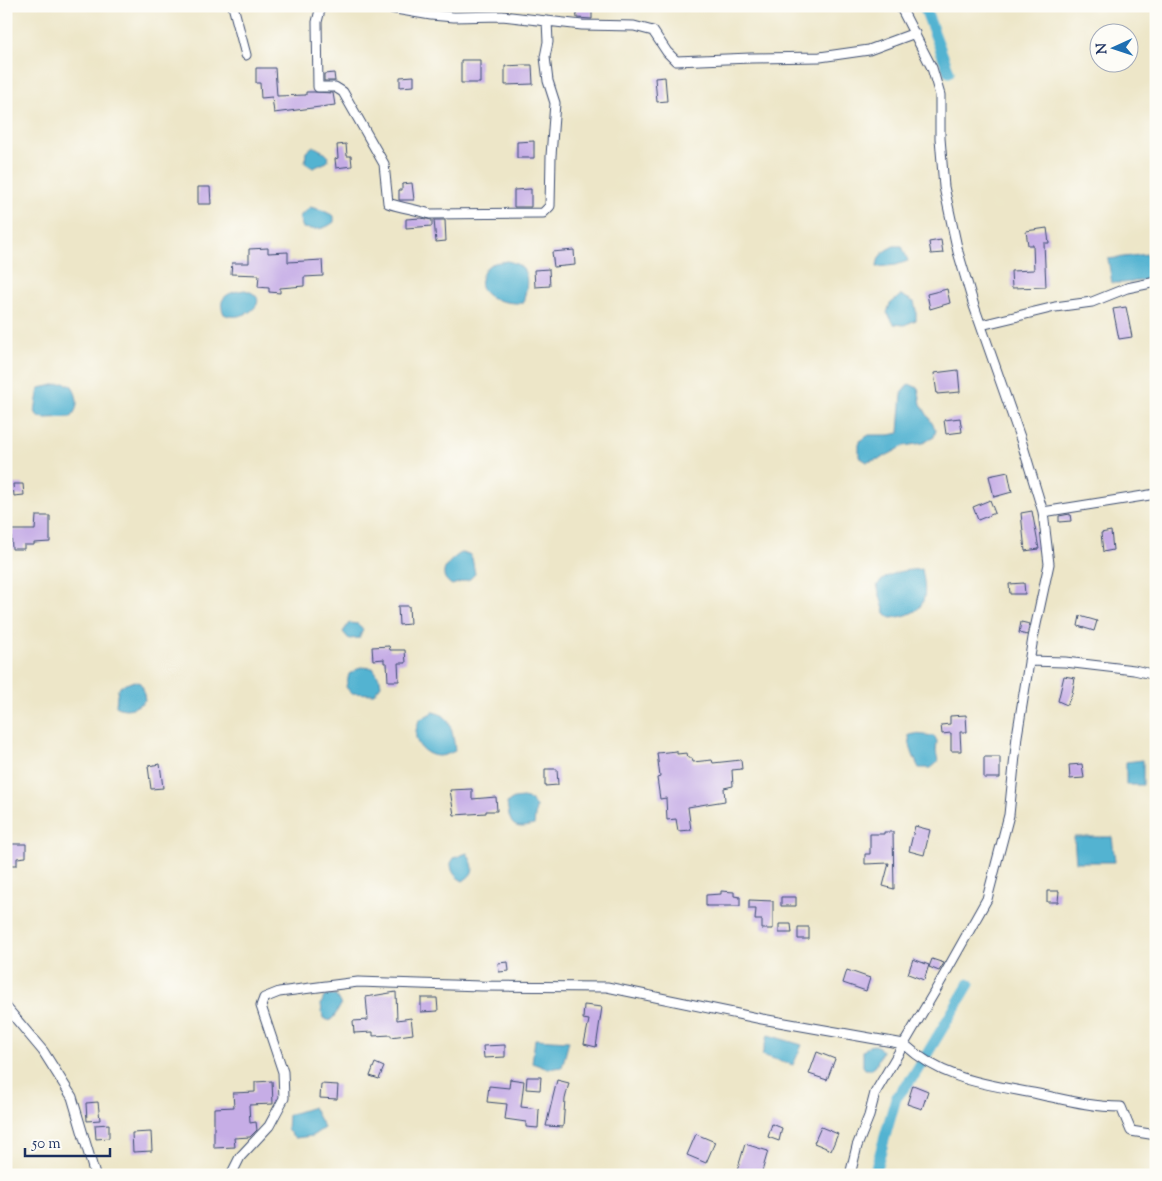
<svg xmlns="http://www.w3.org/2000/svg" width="1162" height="1181" font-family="'Sorts Mill Goudy',serif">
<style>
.water{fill:#52b3d1;stroke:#367198}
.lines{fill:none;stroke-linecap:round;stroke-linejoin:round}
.canal{stroke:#52b3d1;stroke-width:11}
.building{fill:#c6ade6}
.street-casing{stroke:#3a4a6e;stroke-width:11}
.street{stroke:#fff;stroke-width:9}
</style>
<rect width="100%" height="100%" fill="#fdfcf7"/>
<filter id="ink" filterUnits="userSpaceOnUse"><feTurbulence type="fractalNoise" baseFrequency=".02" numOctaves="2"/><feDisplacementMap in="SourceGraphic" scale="10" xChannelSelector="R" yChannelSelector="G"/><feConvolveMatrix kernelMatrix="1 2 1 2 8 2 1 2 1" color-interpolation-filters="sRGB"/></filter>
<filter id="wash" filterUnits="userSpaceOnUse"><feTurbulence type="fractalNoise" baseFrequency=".0096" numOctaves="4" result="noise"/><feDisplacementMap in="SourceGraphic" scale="20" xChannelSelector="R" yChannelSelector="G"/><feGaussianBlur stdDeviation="1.12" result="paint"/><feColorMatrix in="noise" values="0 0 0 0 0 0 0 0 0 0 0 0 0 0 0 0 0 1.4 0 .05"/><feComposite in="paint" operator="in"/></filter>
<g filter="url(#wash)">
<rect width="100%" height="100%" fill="#ede6c8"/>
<path class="water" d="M313,146L324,152L329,157L327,162L313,168L305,163L306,152Z
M310,207L322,210L334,216V222C324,230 315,230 303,228L299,217Z
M894,246H902L908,261L896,265L877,267C878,255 883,251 894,246Z
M1147,254L1153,272L1146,280L1123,283H1112L1108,259Z
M507,261C532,266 528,283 523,303C508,304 473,299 482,276C484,271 486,266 492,264C496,262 502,262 507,261Z
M245,290C276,299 243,324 224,314C216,296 230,292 245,290Z
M901,295L914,302L916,310V320L904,325L894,324L887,313L890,304Z
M64,383L72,386C78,398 80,406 71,417L45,418L38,417L35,411L39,388Z
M909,384L918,388L921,404L936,430L934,437L923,443L904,446L882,458L867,462L859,457V441L869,435H890L899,433L902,392Z
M461,553L469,554L472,558L475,574L470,579L452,585C434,574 450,560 461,553Z
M922,569C928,600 926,614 891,618L885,613L877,585C892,570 903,571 922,569Z
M349,623L358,624L363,630L359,638L349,639L343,632Z
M361,667L373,668L380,679L381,685L374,694L351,693L346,687L349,674Z
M135,681L140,683L143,688L145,700C137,708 126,712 116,706C118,685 116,687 135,681Z
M433,712C436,713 441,714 444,716C452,723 454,741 455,751C450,753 445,756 439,756C427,756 414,745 416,732C416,728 418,724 419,720Z
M915,734L934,736L937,741L936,751L938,762L931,768H919C914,758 909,747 909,735Z
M1143,760V785H1126V762Z
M523,798L531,800L536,807L534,825C511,831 510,823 507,803L514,799Z
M1074,837H1112L1115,862H1076Z
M467,853C474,866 477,872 463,881C455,877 451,872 451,863L454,858Z
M329,995L336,996L341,1005L334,1017L329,1021L323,1018L321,1004L324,997Z
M768,1035L802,1045L793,1065L762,1055Z
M535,1039L569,1041L562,1067L548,1069L532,1063Z
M874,1045L878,1046L882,1051L876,1065L871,1069H865L863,1066V1051L869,1046Z
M313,1107L324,1128L312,1136L295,1138L287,1130L288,1115Z"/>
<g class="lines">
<path class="canal" d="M924,6L949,72
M874,1175L896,1098L915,1074L969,984"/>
</g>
<g id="blocks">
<path class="building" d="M592,8V19L577,18L576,9Z
M461,60H480V83H461Z
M524,65H532L533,84L505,85V66Z
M256,68H275L277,96L306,95V92H314L333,93L335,105L274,113L272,97L261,98L260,83H256Z
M334,73L335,81H324V74Z
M414,76V86L400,87V77Z
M665,77L667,101L657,102L655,78Z
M534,141V158H517V142Z
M346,144L347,156H351L352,166L336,168L335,159L338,158L337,145Z
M412,183L414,200H399V190H402V184Z
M198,187H210L211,204H198Z
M531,189V207H514V190Z
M421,218L432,220V226L406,228V219Z
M434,220H445L446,241L436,242Z
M1047,228L1049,243H1044L1046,287L1012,288L1011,271L1034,270L1033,245H1028L1026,231Z
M941,240L943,253L931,254L929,242Z
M268,248V253L288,252V262L322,260L323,276L304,277V286L280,288V293L269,292V288L258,287L259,275L231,274L232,263H249V249Z
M574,250L575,265L554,267L552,252Z
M549,269L550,286L535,287L534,270Z
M947,289L950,303L930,309L927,294Z
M1126,307L1132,337L1119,339L1113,309Z
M958,370L960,392L937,394L934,373Z
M960,418L962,432L946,434L944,420Z
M1008,472L1012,492L994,497L989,476Z
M13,484H23L24,495L14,496Z
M990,500L995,513L978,520L973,507Z
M1032,511L1039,549L1025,551L1021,513Z
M1070,514L1071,521L1059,522V516Z
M36,516H50V542L34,543V545H24V549H12L11,530H35Z
M1111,531L1113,550L1103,552L1101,533Z
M1024,583L1025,594H1010L1009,584Z
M398,606H409L410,624L399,625Z
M1080,616L1097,621L1094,631L1078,626Z
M1021,622L1030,624L1027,635L1019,633Z
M389,646L390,650H405L406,663H398L399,681H388L387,663H384V659L373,660L372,647Z
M1064,676L1075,678L1072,694L1067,705L1058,701Z
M966,715L967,732H960L961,751H951V733L942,734L941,725L950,724V716Z
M677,751V754L687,753L688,758H692L693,762L712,760L713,763L741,760L742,769L732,770L733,786L724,788L725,801L688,807L691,830L678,831L676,819L667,820L666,798L660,799L657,778L660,777L657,753Z
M984,757H1000V778H984Z
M160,764L163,788L151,789L148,766Z
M1082,764L1084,778L1070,779L1069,765Z
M545,769H557L558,785L545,786Z
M472,789V799L496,797L497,811H486V813L454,815L450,790Z
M915,826L930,830L924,855L909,851Z
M884,832H893L894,889L883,886L889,863L865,864V854H870V834H884Z
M6,844H26V857L17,858V865H6Z
M721,891L734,892V896L740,897V906H706V895L721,894Z
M1047,891H1059L1058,902H1047Z
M781,897H796V906H781Z
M749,900L773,901V929H762V920H755L756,909H749Z
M779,924H791L792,933H779Z
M798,927H809V939H798Z
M913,959L929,965L924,980L908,974Z
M932,959L944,963L939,971L929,967Z
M508,962L509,971L499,972L498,963Z
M847,970L870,978L866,991L843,983Z
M396,992L397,1020L411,1018L413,1034L391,1037V1035L373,1036V1032L354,1033L353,1021L368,1020L366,997Z
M421,998H437L438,1011L421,1012Z
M584,1005L602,1007L596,1047L584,1044L589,1020L583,1019Z
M505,1045V1057L484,1058L483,1046Z
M817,1052L835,1059L827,1080L809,1074Z
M375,1063L384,1067L379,1079L370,1076Z
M527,1077H541L540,1090L526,1089Z
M510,1079L524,1081L521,1107L539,1109L538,1128L526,1127V1122L505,1119L507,1104L487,1102L489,1086L509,1088Z
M557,1080L569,1083L565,1099L563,1127L546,1126Z
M272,1081L273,1104L249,1105L250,1123L256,1122L257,1130L250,1137L234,1138L235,1147L214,1148V1108L234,1107L233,1093L255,1092V1082Z
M321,1084L338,1085L337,1099L320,1098Z
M913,1085L928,1091L922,1109L907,1104Z
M98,1102L100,1120L87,1121L86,1103Z
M109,1124V1138L96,1139L95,1125Z
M772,1124L782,1128L779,1141L768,1137Z
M821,1127L838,1134L831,1150L814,1143Z
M151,1132L152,1151L133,1152L132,1133Z
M696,1134L715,1142L706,1163L687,1155Z
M745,1144L768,1151L761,1175H747L737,1171Z"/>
</g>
</g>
<g filter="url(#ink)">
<use href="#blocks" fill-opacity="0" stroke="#3a4a6e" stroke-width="1"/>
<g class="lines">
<g class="street-casing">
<path id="street" d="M233,6L246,55
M321,6L317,22L318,87H335L343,92L384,164L388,203C401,208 416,209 430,214L543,213L550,206L551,156L555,103L548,81L545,57L548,42L547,21
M378,6L431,15L454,17L502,16L582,25L634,26L653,31L667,52L676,61L751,58L820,57L869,50L915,33
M981,325L1055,307L1092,302L1127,288L1156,282
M1043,512L1156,494
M1029,661L1065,662L1134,670L1156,675
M6,1007L43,1051L72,1097L95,1175
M231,1175L240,1157L269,1126L284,1098L283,1072L261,1006L264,998L279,992L358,982L481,986L607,987L762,1019L904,1044C944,1081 987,1084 1038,1094C1066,1100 1092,1107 1121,1107L1131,1131L1156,1135
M850,1175L857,1146L869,1116L875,1093L938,986L987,899L1009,815L1017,736L1033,638L1049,564L1043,512L1021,440L974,306L958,252L944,187L940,138V95L932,68L900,6"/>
</g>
<use href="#street" class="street"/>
</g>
</g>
<rect width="1162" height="1181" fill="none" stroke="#fdfcf7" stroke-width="25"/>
<g transform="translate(1114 48) rotate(267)"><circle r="24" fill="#fdfcf7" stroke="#a3aaba"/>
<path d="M0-4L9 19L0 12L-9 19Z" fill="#1f6fb2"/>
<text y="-8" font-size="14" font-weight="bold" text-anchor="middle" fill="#1b2f5e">N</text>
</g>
<path d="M25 1148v8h85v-8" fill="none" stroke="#1b2f5e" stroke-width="2.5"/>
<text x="32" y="1148" font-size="15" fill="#1b2f5e" stroke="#fdfcf7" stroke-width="4" paint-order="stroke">50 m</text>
</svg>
